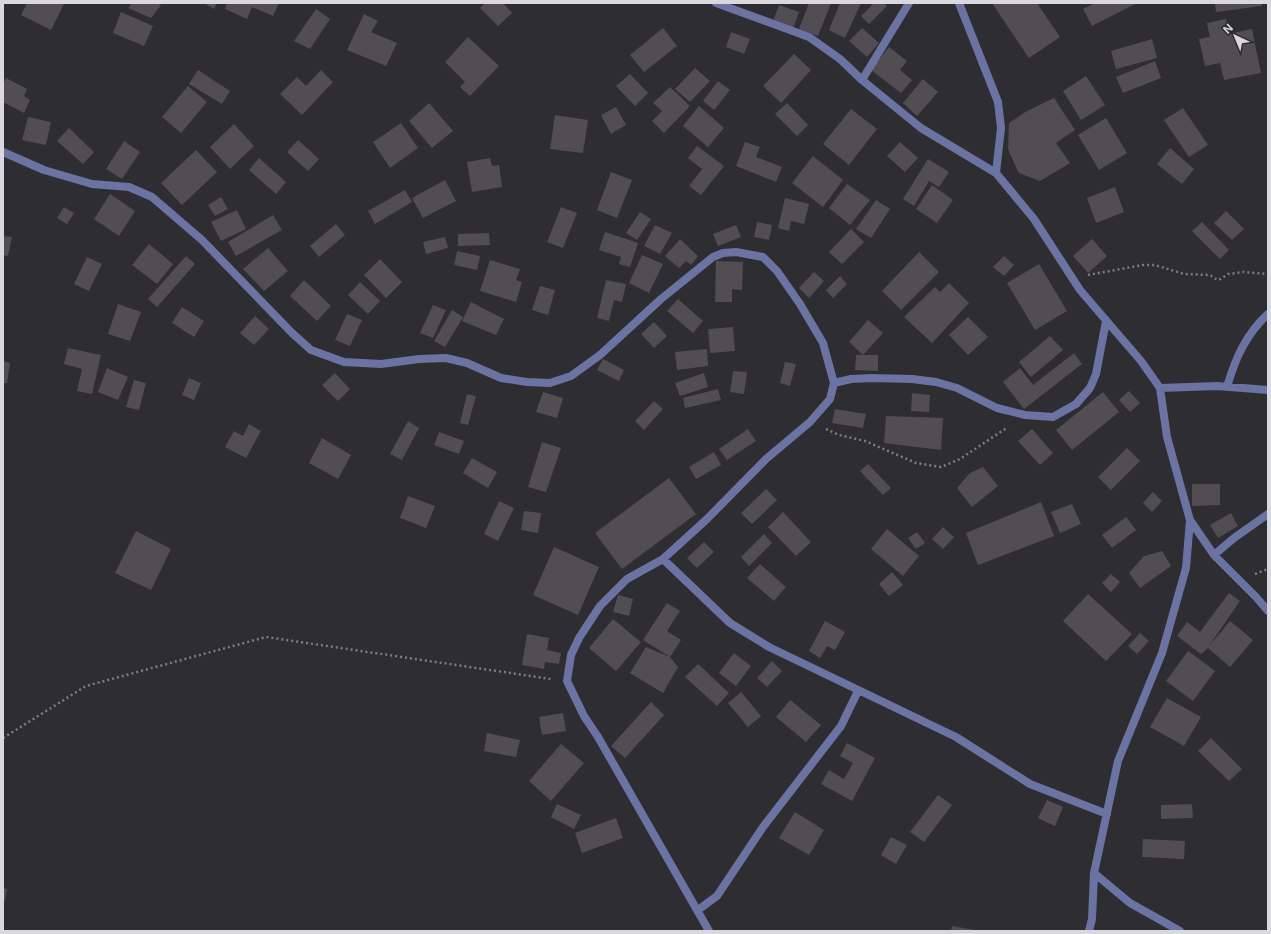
<svg xmlns="http://www.w3.org/2000/svg" width="1271" height="934" font-family="Inter,sans-serif">
<style>
.building{fill:#524d52}
.lines{fill:none;stroke-linecap:round;stroke-linejoin:round}
.path{stroke:#7e7d81;stroke-width:2.5;stroke-dasharray:2 3;stroke-linecap:butt}
.street{stroke:#6a73a2;stroke-width:8}
</style>
<rect width="100%" height="100%" fill="#2e2d32"/>
<path class="building" d="M27,3H62L64,4L51,30L21,15Z
M132,3H157L161,5L151,18L128,8Z
M204,3H217L214,9Z
M227,3H279L273,16L252,7L247,19L225,9Z
M485,3H503L512,13L498,26L480,8Z
M809,3H831L818,36L799,29Z
M840,3H861L845,38L829,30Z
M874,3H884L887,6L869,24L861,16Z
M992,3H1037L1060,37L1029,58Z
M1095,3H1137L1092,26L1083,9Z
M1215,3H1262V6L1216,12Z
M779,5L799,12L793,29L773,21Z
M316,9L330,19L310,49L294,41Z
M121,12L153,26L144,46L113,33Z
M364,14L378,21L371,32L397,43L386,66L347,50Z
M1226,19L1229,34L1252,29L1261,73L1224,80L1220,63L1205,66L1199,39L1210,37L1207,23Z
M663,28L677,46L644,72L630,55Z
M862,28L879,43L867,57L849,41Z
M731,32L750,39L744,54L726,47Z
M468,37L499,66L470,96L460,87L465,82L445,62Z
M1152,39L1157,58L1116,69L1111,51Z
M889,47L907,61L900,70L912,80L901,93L871,70Z
M794,54L811,70L781,103L763,86Z
M1155,61L1161,78L1123,93L1116,77Z
M695,68L710,81L690,102L675,89Z
M198,70L230,91L222,104L189,84Z
M321,70L333,82L302,115L280,94L297,77L306,86Z
M630,74L648,93L635,106L616,86Z
M1086,76L1105,105L1081,120L1063,91Z
M6,78L27,89L24,96L30,100L24,113L3,102V84Z
M923,79L938,92L917,116L903,103Z
M718,81L730,90L714,110L703,101Z
M188,86L207,102L181,133L162,117Z
M670,87L690,106L664,133L652,121L662,111L653,103Z
M1054,98L1075,130L1056,143L1070,163L1040,181L1019,173L1015,165L1008,149L1009,123L1027,111Z
M429,103L453,131L432,148L409,121Z
M787,103L808,125L797,136L775,114Z
M699,106L724,128L708,147L683,126Z
M616,107L626,125L611,134L601,115Z
M1183,108L1208,145L1189,157L1164,120Z
M851,109L877,129L849,165L823,144Z
M555,115L588,120L583,153L550,149Z
M28,117L51,122L46,145L22,140Z
M1106,118L1127,153L1099,170L1078,135Z
M401,123L418,148L390,168L373,142Z
M234,124L254,146L230,169L210,147Z
M69,128L94,152L83,164L57,141Z
M298,140L319,159L308,171L287,152Z
M124,141L140,152L122,179L106,169Z
M745,142L760,147L756,157L782,167L776,182L736,166Z
M900,142L918,158L905,172L887,156Z
M697,146L724,166L701,195L689,186L702,169L688,158Z
M1170,148L1194,169L1182,184L1157,164Z
M196,150L217,172L182,205L161,183Z
M813,156L843,180L823,207L792,183Z
M259,158L286,182L276,194L249,170Z
M490,158L492,166L499,165L502,187L472,192L467,162Z
M928,159L949,172L939,187L929,181L914,206L903,199Z
M611,172L632,180L617,218L597,210Z
M445,180L456,201L423,218L412,198Z
M847,184L870,200L850,225L829,208Z
M932,185L953,200L937,223L916,209Z
M1115,187L1124,212L1096,223L1087,198Z
M405,190L412,202L375,224L368,211Z
M110,194L135,211L119,236L94,219Z
M221,197L228,209L215,216L208,205Z
M785,198L809,204L804,224L791,221L789,231L778,228Z
M876,200L890,209L871,238L856,229Z
M64,207L74,213L67,224L57,218Z
M561,207L577,213L563,248L547,242Z
M237,210L246,229L221,241L211,222Z
M1226,211L1244,229L1232,240L1214,223Z
M640,212L651,219L637,240L626,233Z
M273,215L282,230L236,256L228,242Z
M757,222L772,225L769,240L754,237Z
M1202,222L1229,250L1220,259L1192,231Z
M336,224L345,235L319,257L310,246Z
M655,225L672,233L660,254L644,246Z
M736,225L741,237L718,246L713,234Z
M851,229L864,242L842,264L829,252Z
M605,232L638,243L630,267L619,264L621,257L599,250Z
M489,233L490,245L458,246V234Z
M3,236L12,237L8,256L3,255Z
M445,237L448,248L426,254L423,242Z
M680,239L698,256L691,265L686,261L679,268L665,256Z
M1092,239L1107,256L1088,273L1073,256Z
M149,244L173,264L157,284L132,265Z
M268,248L288,271L264,291L243,269Z
M457,251L480,256L477,270L454,265Z
M919,252L939,272L901,310L882,291Z
M642,255L663,264L649,293L629,283Z
M186,256L195,264L157,307L148,299Z
M1004,256L1014,265L1004,276L993,267Z
M87,257L102,264L89,291L74,284Z
M380,259L402,282L386,298L364,275Z
M490,260L520,269L516,280L522,282L516,302L480,291Z
M716,261L743,262L742,290L732,289V302H715Z
M1039,264L1067,311L1035,330L1007,283Z
M814,272L824,281L809,298L799,288Z
M840,276L847,284L833,298L826,290Z
M304,280L331,306L317,321L290,296Z
M606,280L626,284L622,302L614,300L609,321L597,318Z
M360,282L380,301L368,314L348,295Z
M949,283L969,303L932,343L904,317L935,287L940,292Z
M540,286L555,290L548,315L532,310Z
M678,299L703,321L693,333L667,311Z
M471,302L504,319L496,335L462,321Z
M118,304L141,312L130,341L108,334Z
M433,305L446,310L433,338L420,333Z
M182,307L204,321L194,337L172,323Z
M452,310L463,317L445,347L434,341Z
M347,314L362,320L350,346L335,340Z
M255,316L269,329L254,345L240,333Z
M968,317L988,337L968,355L949,335Z
M868,320L883,333L863,355L849,342Z
M654,322L667,336L654,348L641,334Z
M733,327L735,351L710,353L708,329Z
M1050,336L1063,350L1031,377L1019,362Z
M68,348L101,355L92,394L77,391L82,369L64,364Z
M707,349L708,366L677,370L675,352Z
M1074,353L1082,364L1024,409L1003,382L1020,368L1033,385Z
M856,355H878V371L855,370Z
M603,359L624,370L619,381L597,370Z
M3,361L10,363L7,383H3Z
M785,362L796,364L790,386L780,383Z
M107,368L128,377L118,400L98,392Z
M733,371L747,372L744,394L730,392Z
M335,373L350,389L338,401L322,385Z
M704,373L708,387L680,396L675,383Z
M189,378L201,383L194,400L182,395Z
M134,380L146,383L139,410L126,407Z
M718,389L721,400L685,408L683,398Z
M1129,391L1140,403L1130,412L1119,400Z
M543,392L563,398L557,418L536,412Z
M1103,392L1119,412L1072,450L1056,430Z
M912,393L930,395L929,412L911,411Z
M467,394L476,396L468,425L460,423Z
M654,401L663,409L644,430L635,421Z
M835,409L866,414L863,428L832,423Z
M886,416L943,418L941,450L884,443Z
M408,421L419,428L402,460L390,454Z
M249,424L261,431L246,458L225,447L234,431L243,436Z
M748,429L756,441L727,460L719,449Z
M1032,429L1053,453L1040,465L1018,441Z
M439,432L464,441L459,454L434,445Z
M322,438L351,455L338,479L309,463Z
M542,442L561,448L546,492L528,487Z
M1127,448L1140,461L1111,490L1098,477Z
M714,452L721,465L696,479L689,467Z
M472,458L497,472L488,488L463,473Z
M868,464L891,488L883,495L860,471Z
M983,467L998,486L972,507L957,488L970,473Z
M669,478L696,514L622,569L595,533Z
M1192,484H1220V505L1192,506Z
M766,489L777,500L752,524L741,513Z
M1153,492L1162,501L1152,512L1143,503Z
M408,496L435,506L426,528L400,518Z
M499,501L514,508L498,541L484,534Z
M1041,502L1054,536L978,565L966,533Z
M1072,504L1081,524L1060,533L1051,512Z
M524,511L541,513L538,533L521,530Z
M783,512L811,542L796,556L768,527Z
M1231,513L1238,526L1218,538L1210,525Z
M1126,517L1136,530L1112,548L1102,535Z
M943,527L954,537L943,549L932,539Z
M887,529L919,556L903,576L871,549Z
M136,531L171,549L151,590L115,573Z
M917,532L925,543L916,549L908,538Z
M764,534L772,543L749,566L741,557Z
M704,542L714,552L697,568L687,558Z
M554,547L599,567L578,615L533,595Z
M1162,551L1171,566L1140,588L1129,573L1144,556Z
M760,564L786,587L774,601L747,578Z
M892,572L903,585L889,596L879,584Z
M1111,574L1120,582L1111,592L1102,583Z
M1229,593L1240,601L1209,646L1230,621L1253,640L1230,667L1208,648L1201,654L1177,636L1187,622L1200,632Z
M1088,594L1132,634L1106,661L1063,621Z
M618,595L633,599L629,616L613,612Z
M667,603L680,611L667,631L681,640L670,657L643,640Z
M613,619L641,642L616,671L589,648Z
M825,621L845,632L835,650L827,646L820,658L809,651Z
M1140,633L1149,641L1137,654L1128,646Z
M527,634L549,638L547,650L561,653L559,664L545,662L544,669L522,665Z
M646,647L670,657L678,667L663,693L630,673Z
M1188,651L1215,671L1193,701L1166,681Z
M734,653L751,666L736,686L719,673Z
M772,661L782,671L767,687L757,678Z
M698,664L729,693L717,706L685,677Z
M741,692L761,716L748,727L728,703Z
M1167,698L1201,717L1184,746L1150,727Z
M790,700L821,725L806,742L776,717Z
M651,702L664,715L625,758L611,746Z
M563,713L566,731L542,735L539,717Z
M487,733L520,740L516,757L484,751Z
M1211,738L1242,769L1229,781L1198,751Z
M847,743L875,758L852,801L821,784L829,770L844,779L853,763L840,756Z
M561,744L584,763L551,801L529,781Z
M938,795L952,805L924,842L910,832Z
M1047,800L1063,807L1055,826L1038,818Z
M557,804L581,815L574,829L551,817Z
M1192,804L1193,818L1161,819V805Z
M795,812L824,830L809,855L779,838Z
M616,818L623,838L582,853L575,833Z
M891,837L907,845L896,864L881,855Z
M1143,839L1185,841L1184,859L1142,857Z
M3,888L7,889L4,904H3Z
M952,926L975,930V931H951Z"/>
<g class="lines">
<path class="path" d="M1088,275L1143,265H1155L1184,274L1210,275L1216,279L1219,280L1228,274L1243,272L1268,274
M826,429L839,435L865,441L916,463L941,467L960,459L1008,427
M1255,574L1268,569
M3,738L86,686L266,637L551,679"/>
<path class="street" d="M716,3L809,37L840,59L862,80L921,128L996,173L1034,219L1080,290L1141,361L1160,388L1167,437L1190,520L1214,555L1256,597L1268,611
M959,3L998,102L1001,128L996,173
M862,80L909,3
M3,152L44,170L92,184L129,187L152,197L202,240L292,333L311,350L344,362L381,364L419,359L446,358L467,363L501,378L527,382L550,383L571,376L600,355L661,299L713,257L723,253L736,252L763,257L777,271L800,304L823,343L834,383L830,399L810,422L766,459L707,519L663,559L627,579L600,606L579,638L571,655L567,681L584,716L598,737L709,931
M834,383L851,379L871,378L912,379L936,382L957,388L997,408L1025,415L1053,417L1076,404L1090,388L1096,374L1106,321
M1227,387C1235,359 1246,334 1268,314
M1160,388L1217,386L1268,390
M1214,555L1234,538L1268,514
M663,559L730,623L769,647L956,737L1030,784L1107,814
M1094,873L1130,903L1180,931
M698,910L717,896L763,827L841,726L858,691
M1089,931L1092,919L1094,873L1118,761L1162,653L1186,568L1190,520"/>
</g>
<rect width="1271" height="934" fill="none" stroke="#d9d8dc" stroke-width="8"/>
<g transform="translate(1235 36) rotate(316)" stroke="#2e2d32" stroke-width="3" paint-order="stroke">
<path d="M0-3L7 15L0 10L-7 15Z" fill="#d9d8dc"/>
<text y="-6" font-size="11" font-weight="bold" text-anchor="middle" fill="#d9d8dc">N</text>
</g>
</svg>
